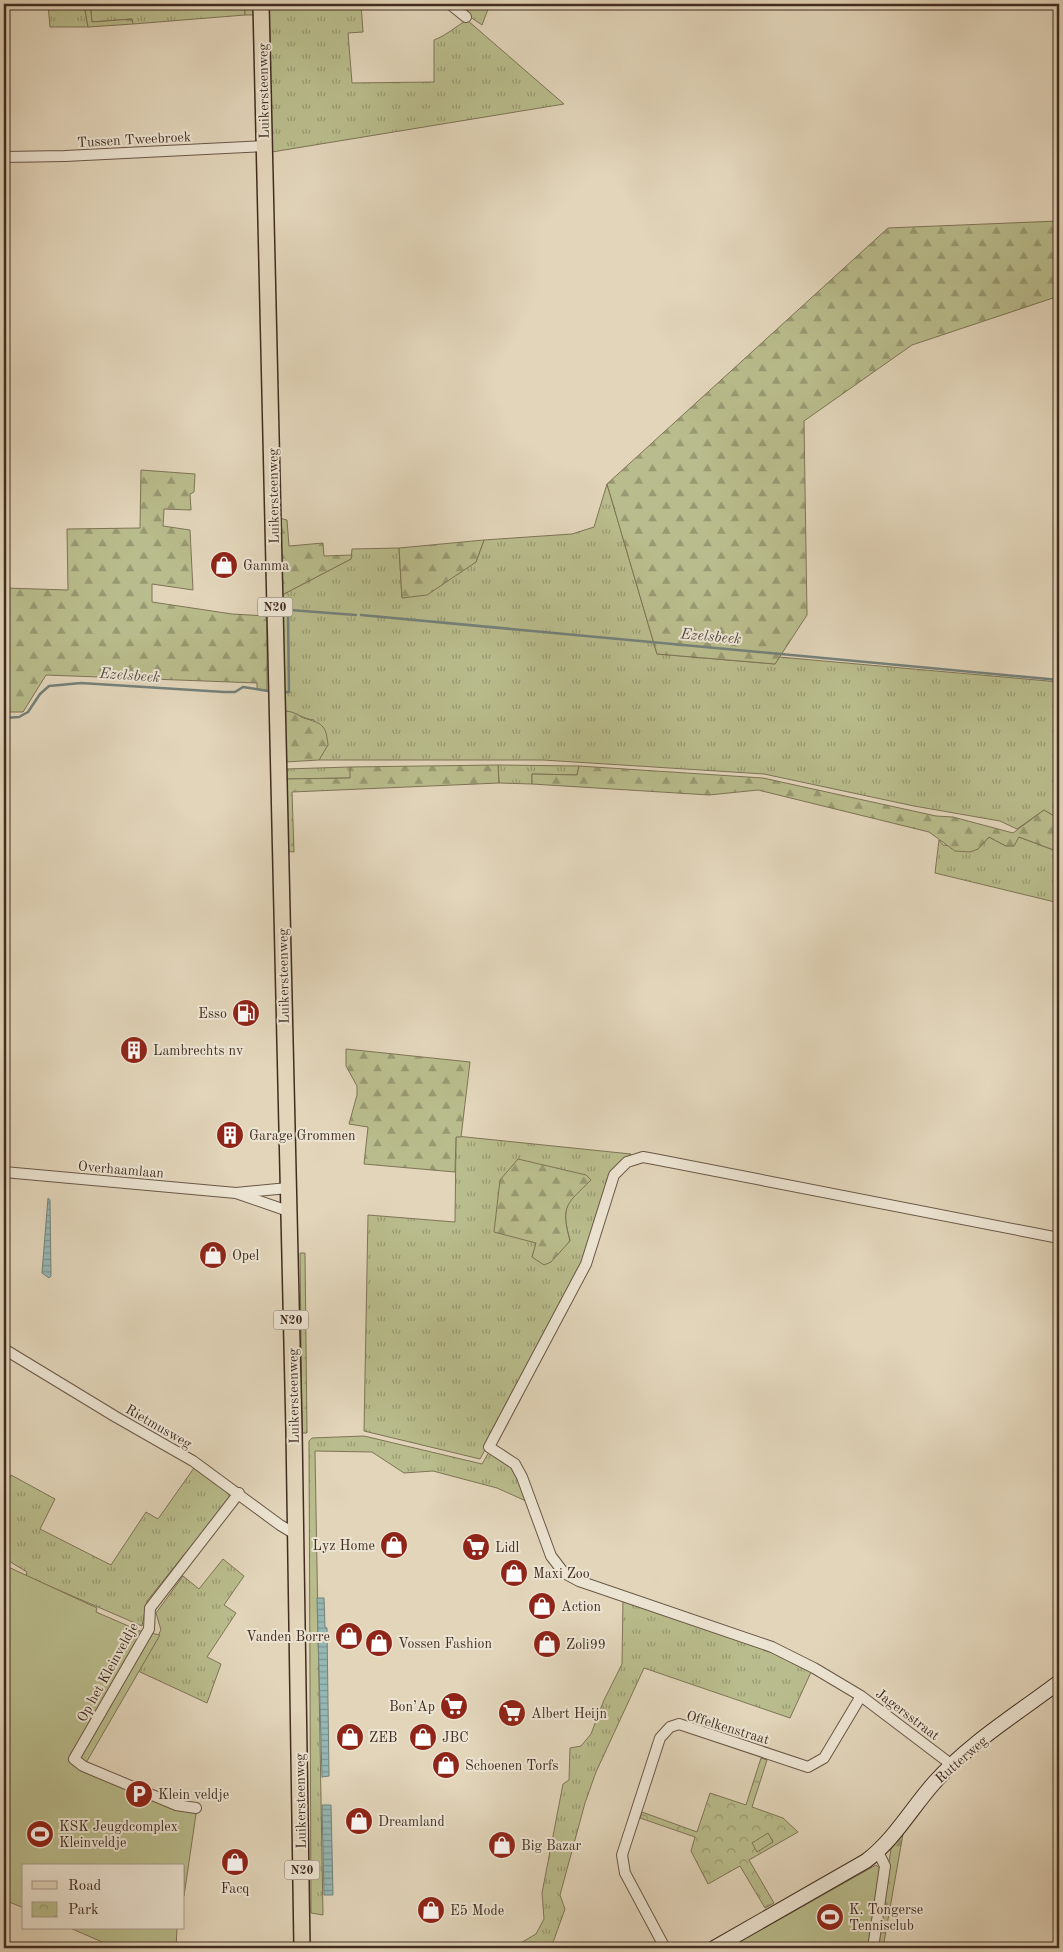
<svg xmlns="http://www.w3.org/2000/svg" width="1063" height="1952" font-family="'Old Standard TT',serif">
<style>
.grass{fill:url(#grass-tufts);stroke:#7e7456;fill-rule:evenodd}
.forest{fill:url(#forest-firs);stroke:#7e7456}
.park{fill:url(#park-crowns);stroke:#7e7456}
.garden{fill:#b9bc8c;stroke:#7e7456}
.water{fill:url(#water-rules);stroke:#74807a}
.lines{fill:none;stroke-linecap:round;stroke-linejoin:round}
.stream{stroke:#74807a;stroke-width:2.5}
.street-casing{stroke:#6a5747;stroke-width:12}
.secondary-casing{stroke:#422d21;stroke-width:16}
.primary-casing{stroke:#422d21;stroke-width:18}
.street{stroke:#ece4d2;stroke-width:10}
.secondary{stroke:#ece4d2;stroke-width:14}
.primary{stroke:#e2d5ba;stroke-width:15}
.labels{text-anchor:middle;stroke-width:4;stroke-linejoin:round;paint-order:stroke}
.shield{fill:#ece4d2;stroke:#756456;stroke-width:1}
.shield-label{font-size:12px;font-weight:bold;fill:#422d21}
.street-label{font-size:14px;fill:#422d21;stroke:#ece4d2}
.poi-label{font-size:14px;fill:#422d21;stroke:#ece4d2;text-anchor:start}
.water-label{font-size:15px;font-style:italic;fill:#53493f;stroke:#ece4d2}
</style>
<defs>
<pattern id="grass-tufts" width="24" height="20" patternUnits="userSpaceOnUse" patternTransform="scale(1.25)"><rect width="24" height="20" fill="#b9bc8c"/><path d="M3 7l-1-3M5 7V3M7 7l1-3M15 17l-1-3M17 17v-4M19 17l1-3" fill="none" stroke="#989972"/></pattern>
<pattern id="forest-firs" width="22" height="20" patternUnits="userSpaceOnUse" patternTransform="scale(1.25)"><rect width="22" height="20" fill="#b9bc8c"/><path d="M5 1l3.5 6h-7zM16 11l3.5 6h-7z" fill="#989972"/></pattern>
<pattern id="park-crowns" width="20" height="18" patternUnits="userSpaceOnUse" patternTransform="scale(1.25)"><rect width="20" height="18" fill="#b9bc8c"/><path d="M2 6a3 3 0 1 1 6 0M12 15a3 3 0 1 1 6 0" fill="none" stroke="#989972"/></pattern>
<pattern id="water-rules" width="6" height="5" patternUnits="userSpaceOnUse" patternTransform="scale(1.25)"><rect width="6" height="5" fill="#95b8b5"/><path d="M0 2.5h6" fill="none" stroke="#7b9693"/></pattern>
</defs>
<rect width="100%" height="100%" fill="#e2d5ba"/>
<filter id="stains"><feTurbulence type="fractalNoise" baseFrequency=".004" numOctaves="4"/><feColorMatrix values="0 0 0 0 .2 0 0 0 0 .09 0 0 0 0 .02 0 0 0 .5 -.17"/></filter>
<radialGradient id="worn" r=".72"><stop offset=".6" stop-color="#630" stop-opacity="0"/><stop offset="1" stop-color="#630" stop-opacity=".3"/></radialGradient>
<path class="grass" d="M48,4H84L88,27H50Z
M90,4H245V15L133,24L132,19L92,22Z
M269,4H361L363,32L348,33L352,83L434,82V40C447,35 455,27 467,20L564,104L272,152Z
M470,4H490L482,25L466,14Z
M607,484L657,654L775,664L779,657L1059,682V819L1044,810L1017,829L1000,821L914,806L764,774L543,760H319L325,748L314,720C303,719 296,712 285,711L282,595L351,559L352,549L399,548L402,598L476,562L484,540L572,534L594,527Z
M498,765L579,766L577,775L532,774V784L499,783Z
M350,767L351,778L285,779V769Z
M989,837L1006,846L1019,837L1059,852C1057,869 1059,885 1059,903L935,873L939,840L943,845L978,849Z
M456,1136L631,1154L620,1164L584,1264L480,1459L364,1431L368,1215L455,1222ZM586,1175C568,1203 560,1206 570,1240L532,1257L537,1243Z
M364,1436L482,1464L489,1452L513,1465L526,1501L497,1488L433,1471L404,1473L372,1452L315,1451L323,1915L311,1913L309,1441L312,1438Z
M194,1468L232,1495L147,1601L142,1626L26,1576L27,1572L4,1558V1491L11,1475L55,1499L40,1529L111,1565L146,1512L158,1519Z
M223,1559L244,1576L224,1605L236,1613L207,1657L221,1664L207,1703L138,1671L161,1630L156,1613L183,1576L199,1589Z
M623,1598L775,1650L812,1670L790,1718L644,1668L596,1772L585,1803L560,1895L565,1909L551,1948H512L536,1934L544,1919L542,1893L563,1784L569,1780L570,1748L581,1746L591,1734L604,1700L622,1664Z"/>
<path class="forest" d="M84,4H90L92,22L132,19L133,24L88,27Z
M245,4H254V15H245Z
M1059,221V296L912,345L804,421L807,615L775,664L657,654L607,484L888,228Z
M141,470L195,474L194,492L190,494L191,510L164,509L163,526L190,530L193,590L152,584V602L232,614L267,616V690L257,689V683L46,675L23,712H4L5,588L68,590L67,529L140,528Z
M279,518L287,520L289,546L323,543L324,556L352,555L351,559L282,595Z
M484,540L476,562L427,595L402,598L399,548Z
M285,711C298,712 298,717 307,719C324,724 326,727 328,745L319,760L285,762Z
M498,765L499,783L292,792L294,852L286,851L285,779L350,778V767Z
M579,766L763,778L936,816L953,817L1013,833L1044,810L1059,819V852L1019,837L1014,846H1006L989,837L978,849L970,852L955,851L929,832L758,790L709,795L532,784V774L577,775Z
M346,1049L470,1062L461,1137H456L455,1172L364,1164L368,1127L349,1124L357,1095V1086L346,1066Z
M518,1159L586,1175L591,1180C567,1204 560,1205 570,1241L551,1262L544,1265L532,1257L536,1243L494,1232L500,1180Z
M300,1253H305L307,1433H302Z
M903,1834L883,1948H875L891,1849Z"/>
<path class="park" d="M761,1758L767,1760L752,1807L783,1818L798,1832L749,1860L774,1903L765,1908L740,1866L708,1884L691,1851L695,1837L640,1818L642,1812L697,1832L710,1793L746,1805Z"/>
<path class="garden" d="M4,1565L97,1608L96,1612L140,1631L160,1635L83,1768L196,1814L184,1896V1866H24V1908L4,1900Z
M768,1833L773,1842L757,1852L752,1843Z
M876,1865L880,1869L870,1948H729Z
M70,1928H177L176,1948H116Z"/>
<path class="water" d="M48,1198L50,1200L51,1276L49,1278L42,1273Z
M317,1598H324L325,1627L327,1628L329,1776L322,1777Z
M322,1805H331L333,1895H324Z"/>
<g class="lines">
<path class="stream" d="M361,615L1059,680
M286,692H289L288,613L290,610L356,615
M4,718L19,717L28,712L40,694L49,686L81,683L224,692H235L243,687L268,691"/>
<g class="street-casing">
<path id="street" d="M450,4L466,17
M4,157L65,156L265,146
M4,1172L236,1193L288,1188
M236,1193L288,1211
M4,1349L116,1417L193,1461L280,1525L295,1534
M952,1765L861,1696L814,1668L772,1647L579,1581L564,1573L551,1556L522,1477L515,1464L489,1447L586,1264L614,1175L627,1162L643,1157L654,1159L1059,1238
M196,1808L176,1805L83,1766L74,1759L149,1629L150,1608L239,1493
M665,1948L625,1873L622,1855L660,1738L670,1727L679,1724L808,1767L824,1758L861,1696
M873,1948L885,1866L878,1852"/>
</g>
<g class="secondary-casing">
<path id="secondary" d="M714,1948L866,1861C894,1840 911,1809 934,1783C969,1743 1017,1714 1059,1682"/>
</g>
<g class="primary-casing">
<path id="primary" d="M261,4L294,1430L302,1948"/>
</g>
<use href="#street" class="street"/>
<use href="#secondary" class="secondary"/>
<use href="#primary" class="primary"/>
</g>
<defs>
<g id="shop-disc" transform="scale(1.4375)"><circle r="9.5" fill="#8f2418" stroke="#ece4d2"/><path d="M-5-2.5h2.3a2.7 3.5 0 0 1 5.4 0H5L5.5 6h-11ZM-1.5-2.5h3a1.5 2.3 0 0 0-3 0Z" fill="#fff"/></g>
<g id="fuel-disc" transform="scale(1.4375)"><circle r="9.5" fill="#8f2418" stroke="#ece4d2"/><path d="M-5.5-6h7V0h2V4h1.3V-2.5L3-4.5l.8-.8L6-3V5H2.5V1h-1V6h-7ZM-4.2-4.7v3.2H.2V-4.7Z" fill="#fff"/></g>
<g id="building-disc" transform="scale(1.4375)"><circle r="9.5" fill="#8f2418" stroke="#ece4d2"/><path d="M-4-6H4V6H1V3H-1V6H-4ZM-2.5-4.3h1.7v1.8h-1.7ZM.8-4.3h1.7v1.8H.8ZM-2.5-1h1.7V.8h-1.7ZM.8-1h1.7V.8H.8Z" fill="#fff"/></g>
<g id="supermarket-disc" transform="scale(1.4375)"><circle r="9.5" fill="#8f2418" stroke="#ece4d2"/><path d="M-6-5.5h2.5l.6 2H6L4.5 2H-2.5L-4.4-4H-6ZM-1.5 3.2a1.3 1.3 0 1 0 .1 0ZM3 3.2a1.3 1.3 0 1 0 .1 0Z" fill="#fff"/></g>
<g id="parking-disc" transform="scale(1.4375)"><circle r="9.5" fill="#8f2418" stroke="#ece4d2"/><path d="M-3.5-5.5H1a3.5 3.5 0 0 1 0 7H-1V5.5H-3.5ZM-1-3.4V-.6H.8a1.4 1.4 0 0 0 0-2.8Z" fill="#fff"/></g>
<g id="stadium-disc" transform="scale(1.4375)"><circle r="9.5" fill="#8f2418" stroke="#ece4d2"/><path d="M0-5a6.5 5 0 1 0 0 10a6.5 5 0 1 0 0-10ZM-3.5-1.8h7v3.6h-7Z" fill="#fff"/></g>
</defs>
<g fill-rule="evenodd">
<use href="#shop-disc" x="224" y="565"/>
<use href="#fuel-disc" x="246" y="1013"/>
<use href="#building-disc" x="134" y="1050"/>
<use href="#building-disc" x="230" y="1135"/>
<use href="#shop-disc" x="213" y="1255"/>
<use href="#shop-disc" x="394" y="1545"/>
<use href="#supermarket-disc" x="476" y="1547"/>
<use href="#shop-disc" x="514" y="1573"/>
<use href="#shop-disc" x="542" y="1606"/>
<use href="#shop-disc" x="349" y="1636"/>
<use href="#shop-disc" x="379" y="1643"/>
<use href="#shop-disc" x="547" y="1644"/>
<use href="#supermarket-disc" x="454" y="1706"/>
<use href="#supermarket-disc" x="512" y="1713"/>
<use href="#shop-disc" x="350" y="1737"/>
<use href="#shop-disc" x="423" y="1737"/>
<use href="#shop-disc" x="446" y="1765"/>
<use href="#parking-disc" x="139" y="1794"/>
<use href="#shop-disc" x="359" y="1821"/>
<use href="#stadium-disc" x="40" y="1834"/>
<use href="#shop-disc" x="502" y="1845"/>
<use href="#shop-disc" x="235" y="1862"/>
<use href="#shop-disc" x="431" y="1910"/>
<use href="#stadium-disc" x="830" y="1917"/>
</g>
<g class="labels">
<g class="shield">
<rect x="257.5" y="597.5" width="35" height="19" rx="4"/>
<rect x="273.5" y="1310.5" width="35" height="19" rx="4"/>
<rect x="284.5" y="1860.5" width="35" height="19" rx="4"/>
</g>
<g class="shield-label">
<text x="275" y="611">N20</text>
<text x="291" y="1324">N20</text>
<text x="302" y="1874">N20</text>
</g>
<g class="street-label">
<text transform="translate(263 91) rotate(-91)" y="5">Luikersteenweg</text>
<text transform="translate(134 139) rotate(-3)" y="5">Tussen Tweebroek</text>
<text transform="translate(273 496) rotate(-91)" y="5">Luikersteenweg</text>
<text transform="translate(283 976) rotate(-91)" y="5">Luikersteenweg</text>
<text transform="translate(121 1169) rotate(5)" y="5">Overhaamlaan</text>
<text transform="translate(293 1396) rotate(-91)" y="5">Luikersteenweg</text>
<text transform="translate(159 1426) rotate(30)" y="5">Rietmusweg</text>
<text transform="translate(107 1672) rotate(-61)" y="5">Op het Kleinveldje</text>
<text transform="translate(908 1714) rotate(37)" y="5">Jagersstraat</text>
<text transform="translate(728 1727) rotate(17)" y="5">Offelkenstraat</text>
<text transform="translate(961 1759) rotate(-41)" y="5">Rutterweg</text>
<text transform="translate(300 1801) rotate(-91)" y="5">Luikersteenweg</text>
</g>
<g class="poi-label">
<text x="243" y="570">Gamma</text>
<text x="227" y="1018" text-anchor="end">Esso</text>
<text x="153" y="1055">Lambrechts nv</text>
<text x="249" y="1140">Garage Grommen</text>
<text x="232" y="1260">Opel</text>
<text x="375" y="1550" text-anchor="end">Lyz Home</text>
<text x="495" y="1552">Lidl</text>
<text x="533" y="1578">Maxi Zoo</text>
<text x="561" y="1611">Action</text>
<text x="330" y="1641" text-anchor="end">Vanden Borre</text>
<text x="398" y="1648">Vossen Fashion</text>
<text x="566" y="1649">Zoli99</text>
<text x="435" y="1711" text-anchor="end">Bon’Ap</text>
<text x="531" y="1718">Albert Heijn</text>
<text x="369" y="1742">ZEB</text>
<text x="442" y="1742">JBC</text>
<text x="465" y="1770">Schoenen Torfs</text>
<text x="158" y="1799">Klein veldje</text>
<text x="378" y="1826">Dreamland</text>
<text x="59" y="1831">KSK Jeugdcomplex<tspan x="59" dy="16">Kleinveldje</tspan></text>
<text x="521" y="1850">Big Bazar</text>
<text x="235" y="1893" text-anchor="middle">Facq</text>
<text x="849" y="1914">K. Tongerse<tspan x="849" dy="16">Tennisclub</tspan></text>
<text x="450" y="1915">E5 Mode</text>
</g>
<g class="water-label">
<text transform="translate(711 636) rotate(5)" y="5">Ezelsbeek</text>
<text transform="translate(130 675) rotate(4)" y="5">Ezelsbeek</text>
</g>
</g>
<rect width="1063" height="1952" fill="none" stroke="#e2d5ba" stroke-width="20"/>
<rect x="5" y="5" width="1053" height="1942" fill="none" stroke="#422d21" stroke-width="2.5"/>
<rect x="10" y="10" width="1043" height="1932" fill="none" stroke="#422d21"/>
<rect x="22" y="1864" width="162" height="65" fill="#ece4d2" stroke="#a89b8b"/>
<rect x="32" y="1881" width="25" height="8" fill="#e2d5ba" stroke="#a89b8b"/>
<text x="68" y="1890" font-size="15" fill="#422d21">Road</text>
<rect x="32" y="1902" width="25" height="15" fill="url(#park-crowns)" stroke="#a89b8b"/>
<text x="68" y="1914" font-size="15" fill="#422d21">Park</text>
<rect width="100%" height="100%" filter="url(#stains)"/>
<rect width="100%" height="100%" fill="url(#worn)"/>
</svg>
